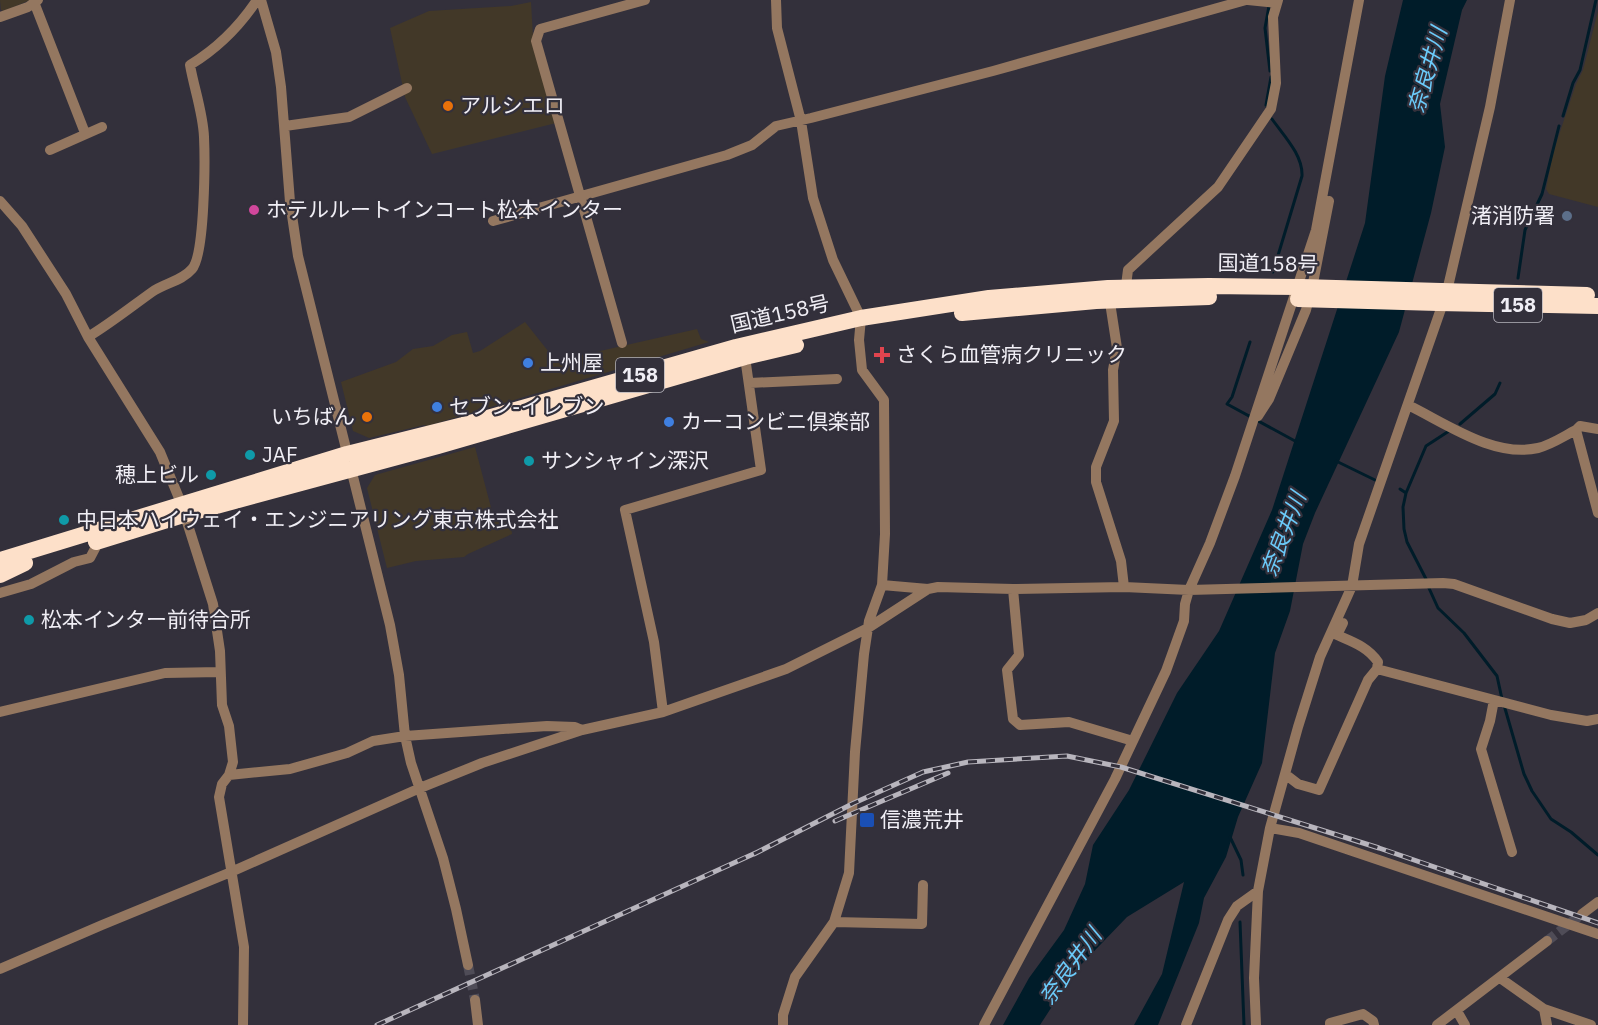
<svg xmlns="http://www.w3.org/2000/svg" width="1598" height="1025" font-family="'IBM Plex Sans','Noto Sans JP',sans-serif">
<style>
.commercial{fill:#423828}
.water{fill:#001c29}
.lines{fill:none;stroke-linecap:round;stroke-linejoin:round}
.stream{stroke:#001c29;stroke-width:3}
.minor-tunnel{stroke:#4f4c57;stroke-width:10;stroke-dasharray:10 5;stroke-linecap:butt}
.minor{stroke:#947760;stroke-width:10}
.highway{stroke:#fde0c9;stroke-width:16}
.rail-casing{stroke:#b8b5bd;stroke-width:5}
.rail{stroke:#33303b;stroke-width:3;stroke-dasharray:9;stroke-linecap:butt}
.highway-bridge{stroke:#fde0c9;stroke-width:16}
.food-dot{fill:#e8710a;stroke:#33303b;stroke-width:2}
.hotel-dot{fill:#d1479c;stroke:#33303b;stroke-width:2}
.service-dot{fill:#5c6f8a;stroke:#33303b;stroke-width:2}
.health-dot{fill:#e0444e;stroke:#33303b;stroke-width:2}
.shop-dot{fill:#3f7fe0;stroke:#33303b;stroke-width:2}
.culture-dot{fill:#0f9aa8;stroke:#33303b;stroke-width:2}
.transit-dot{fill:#1a4fb4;stroke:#33303b;stroke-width:2}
.labels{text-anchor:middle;stroke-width:4.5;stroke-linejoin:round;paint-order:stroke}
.shield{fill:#33303b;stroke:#b7b5bd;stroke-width:1.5}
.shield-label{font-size:20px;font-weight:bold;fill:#f0eef5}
.poi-label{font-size:21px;fill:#f0eef5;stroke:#33303b;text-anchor:start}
.street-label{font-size:21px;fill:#f0eef5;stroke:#33303b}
.water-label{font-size:22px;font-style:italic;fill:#6bcbfa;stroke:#33303b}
</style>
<rect width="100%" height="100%" fill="#33303b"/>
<path class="commercial" d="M0,0H30L4,11L1,10Z
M531,2L533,37L556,123L432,154L405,97L390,28L429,11L511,6Z
M1598,11V207L1549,194L1546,189L1553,153L1576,84L1583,70Z
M525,322L556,361L697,329L701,339L709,342L427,426L424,425L369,438L353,431L341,382L396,362L413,349L433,346L452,335L467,332L473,353L480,351Z
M475,447L493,515L510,514L512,534L468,554L464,557L416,561L387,568L367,488L375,475Z"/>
<path class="water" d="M1403,0H1467L1462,10L1440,104L1445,147L1431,213L1399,332L1315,513L1303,544L1290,611L1275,653L1262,763L1238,817L1226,857L1204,898L1199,923L1158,1025H1134L1162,974L1184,882L1127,917L1075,971L1040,1025H1003L1029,978L1064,930L1085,884L1093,845L1129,790L1177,693L1219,631L1272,510L1365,223L1385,76Z"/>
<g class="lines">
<path class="stream" d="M1269,6L1265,28L1270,71
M1266,105L1271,77
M1563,116L1573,83L1580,70L1596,0
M1272,119C1284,136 1303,155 1302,176L1273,272
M1518,278L1525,230L1542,194L1559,126
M1250,342L1232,397L1227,404L1295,441
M1460,424L1495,394L1500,383
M1336,461L1375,480
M1400,489L1406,493
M1426,579L1407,542L1404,529L1403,507L1406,493L1426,446L1449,431
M1428,586L1438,608L1464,633L1497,676L1502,699
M1504,705L1524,774L1532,791L1551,819L1571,832L1598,855
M1230,837L1241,860L1243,875
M1240,922L1244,1025"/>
<path class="minor-tunnel" d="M1547,941L1582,914
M468,965L475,1000"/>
<path class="minor" d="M261,0L276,52L281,87L290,202L298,256L390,625L399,675L405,736L411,763L443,858L456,909L468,965
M776,0L777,28L801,121L813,198L833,260L861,318L859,340L862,370L884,400L885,534L882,585L869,621L864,654L855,752L849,873L834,922L795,977L783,1015V1025
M1248,0L1277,3
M34,2L85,133
M0,17L28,7L38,0
M285,126L349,117L407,88
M50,150L102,127
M0,201L22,226L66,294L88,337L160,452L181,503L213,604L220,651L222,705L229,726L233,762L229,775L222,784L219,797L244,947L243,1025
M493,221L727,155L752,145L776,126L811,118L993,71L1246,0
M1447,291L1490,107L1510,0
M1125,293L1128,270L1218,187L1271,109L1276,83L1273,17L1278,0
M1109,296L1117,348L1113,370L1114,421L1096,467V482L1121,561L1124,587
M88,337C111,323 131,307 152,292C165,283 182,281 192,269C205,255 205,159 204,137C203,113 194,88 190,65C218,48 239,27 257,0
M622,343L536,41L540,29L645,0
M750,383L837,379
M1408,405C1447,424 1494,458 1538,448C1551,445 1564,436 1576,430L1580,426L1598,429
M1258,416L1269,399L1306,310L1314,278L1329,201
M1576,430L1598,513
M882,585L928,589
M1013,589L1019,655L1007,670L1013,719L1020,725L1069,722L1133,741
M0,593L31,584L74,562L90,558L99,541
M1343,623L1337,635C1353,642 1368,647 1378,662L1377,669
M1494,700L1490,721L1481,749L1512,852
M0,712L165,673L220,672
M663,712L654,642L625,510L761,470L745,357
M1285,774L1298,784L1319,790L1368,680L1377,669L1551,715L1587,721L1598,719
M229,775L290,769L347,753L373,741L405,736L547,726L575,727L582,730
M1270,828L1299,833L1598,934
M1582,914L1598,902
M834,922L922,924L923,885
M0,969L102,925L231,872L420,788L482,763L582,730L663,712L786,669L868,628L928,589L938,587L1013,589L1124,587L1189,590L1443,583L1454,584L1552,619L1570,623L1586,620L1598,613
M1500,978L1544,1009L1591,1025
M475,1000L478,1025
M1544,1009L1547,1025
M1457,1011L1465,1025
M984,1025L1115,779L1166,671L1184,621L1185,604L1189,590L1210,543L1235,476L1316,230L1359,0
M1186,1025L1228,920L1237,906L1258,891
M1256,1025L1254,978L1258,891L1270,828L1298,727L1320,657L1352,586L1359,544L1443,303
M1330,1025V1023L1363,1014L1373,1021L1374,1025
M1437,1025L1547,941"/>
<path class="highway" d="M1441,291L1587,295
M1438,303L1598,306
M962,313L1096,301L1209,297
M96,542L183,515L438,446L745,357L796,345
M0,560L347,454L463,425L736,347L861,318L989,298L1108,288L1209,286L1301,287
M0,575L25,563"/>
<g class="rail-casing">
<path id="rail" d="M835,821L948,773
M754,854L854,803L923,772L968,762L1067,756L1121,767L1379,848L1598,923
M377,1025L760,851"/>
</g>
<use href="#rail" class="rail"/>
<path class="highway-bridge" d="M1301,287L1441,291
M1298,299L1438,303"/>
</g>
<g class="food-dot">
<circle cx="448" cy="106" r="6"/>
<circle cx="367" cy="417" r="6"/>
</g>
<circle class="hotel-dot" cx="254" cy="210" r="6"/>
<circle class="service-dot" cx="1567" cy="216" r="6"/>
<path class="health-dot" d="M879 346h6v6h6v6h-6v6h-6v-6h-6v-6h6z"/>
<g class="shop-dot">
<circle cx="528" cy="363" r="6"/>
<circle cx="437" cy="407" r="6"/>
<circle cx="669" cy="422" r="6"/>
</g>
<g class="culture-dot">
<circle cx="250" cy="455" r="6"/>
<circle cx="529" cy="461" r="6"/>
<circle cx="211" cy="475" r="6"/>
<circle cx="64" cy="520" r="6"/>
<circle cx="29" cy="620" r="6"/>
</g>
<rect class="transit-dot" x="859" y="812" width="16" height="16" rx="3"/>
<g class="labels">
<g class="shield">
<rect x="1494" y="288" width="48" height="34" rx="4.5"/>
<rect x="616" y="358" width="48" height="34" rx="4.5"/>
</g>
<g class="shield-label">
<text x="1518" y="312">158</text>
<text x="640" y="382">158</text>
</g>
<g class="poi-label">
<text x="460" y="113">アルシエロ</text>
<text x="266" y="217">ホテルルートインコート松本インター</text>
<text x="1555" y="223" text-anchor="end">渚消防署</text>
<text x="896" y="362">さくら血管病クリニック</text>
<text x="540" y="370">上州屋</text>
<text x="449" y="414">セブン-イレブン</text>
<text x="355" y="424" text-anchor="end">いちばん</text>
<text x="681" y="429">カーコンビニ倶楽部</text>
<text x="262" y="462">JAF</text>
<text x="541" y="468">サンシャイン深沢</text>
<text x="199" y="482" text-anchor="end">穂上ビル</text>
<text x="76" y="527">中日本ハイウェイ・エンジニアリング東京株式会社</text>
<text x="41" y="627">松本インター前待合所</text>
<text x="880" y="827">信濃荒井</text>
</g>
<g class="street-label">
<text transform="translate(1268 264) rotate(1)" y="7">国道158号</text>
<text transform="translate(780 314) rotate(-13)" y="7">国道158号</text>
</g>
<g class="water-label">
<text transform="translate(1427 70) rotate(-74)" y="8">奈良井川</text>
<text transform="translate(1283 534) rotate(-69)" y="8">奈良井川</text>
<text transform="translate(1070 966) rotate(-54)" y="8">奈良井川</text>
</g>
</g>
</svg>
